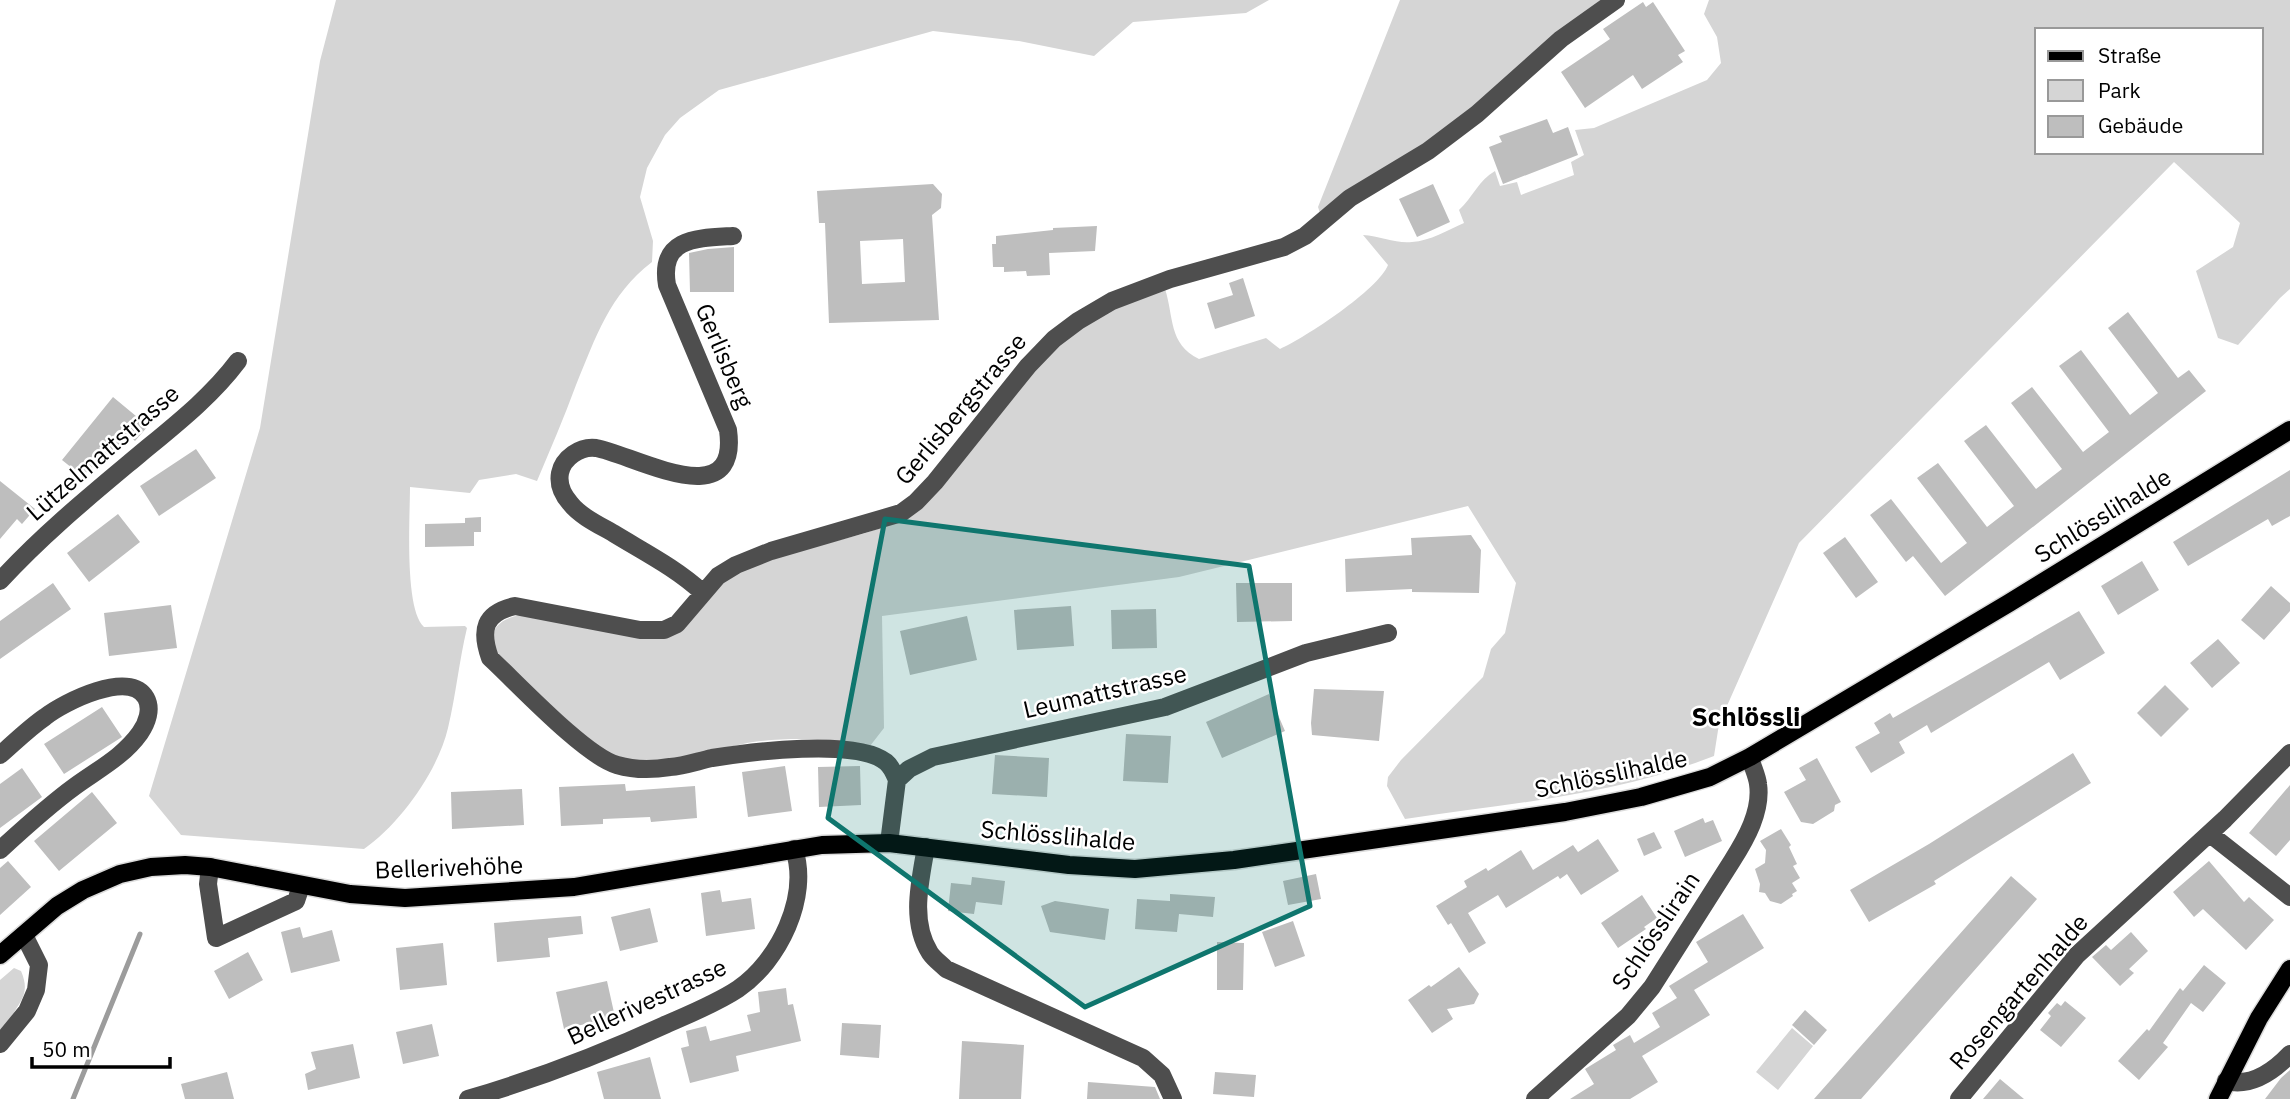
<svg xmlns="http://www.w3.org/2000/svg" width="2290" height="1099" font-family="'IBM Plex Sans',sans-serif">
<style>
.green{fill:#d5d5d5;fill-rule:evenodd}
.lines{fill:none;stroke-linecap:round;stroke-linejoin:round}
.stream{stroke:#9c9c9c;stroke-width:5}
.building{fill:#bebebe;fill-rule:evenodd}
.major-casing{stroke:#dbdbdb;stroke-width:21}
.minor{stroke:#4e4e4e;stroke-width:18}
.major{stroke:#000;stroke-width:18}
.marked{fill:#0f766e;fill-opacity:0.2;stroke:#0f766e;stroke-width:5;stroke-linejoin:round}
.labels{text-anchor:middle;stroke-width:5;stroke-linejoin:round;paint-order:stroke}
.street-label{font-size:24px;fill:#000;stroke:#fff}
.neighbourhood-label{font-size:26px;font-weight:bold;fill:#000;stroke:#fff}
</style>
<rect width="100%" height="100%" fill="#fff"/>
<path class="green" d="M336,0H1269L1246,13L1133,22L1094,56L1019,41L933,31L719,90L680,118L665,135L647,168L640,197L653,241L652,262C609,295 596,337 576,385C564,418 550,450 537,481L516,474L479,480L470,493L410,487C410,517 404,609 424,627L465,626L467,628C459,661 456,695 448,728C438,771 400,824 364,849L181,835L149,796L260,428L320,61Z
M1400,0H1607L1455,124L1321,216L1318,207Z
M1709,0H2290V289L2280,298L2238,345L2218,338L2196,271L2233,247L2240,223L2174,162L1799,543L1719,724L1714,756C1613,796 1511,803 1405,819L1387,786L1388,777L1401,760L1483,677L1491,649L1505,633L1516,583L1468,506L1179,577L882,616L884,728L870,746C834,738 790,737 753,742C712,749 655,772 616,757C597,749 580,732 565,718C544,699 522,680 501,660C484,638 493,620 520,615L652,637C680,615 717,581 748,567C800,544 858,542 909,516L1047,355L1097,316L1165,289C1174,316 1168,344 1199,359L1266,338L1280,349C1305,338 1379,289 1388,265L1363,235C1380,236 1397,244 1412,242C1430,241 1448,230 1464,223L1459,210C1473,197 1479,180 1495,171L1500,186L1517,182L1521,195L1574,175L1571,162L1584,155L1575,130L1594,128L1707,80L1721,63L1717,37L1704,14ZM2036,30H2260V152H2036Z
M14,968L21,971C30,992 22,999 11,1017L13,1023L0,1038V980Z
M1792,1028L1813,1046L1778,1090L1756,1072Z"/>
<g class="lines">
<path class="stream" d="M73,1099L140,934"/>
</g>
<path class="building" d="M1643,2L1646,7L1653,2L1685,51L1678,55L1683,62L1642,89L1633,75L1585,108L1561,72L1610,39L1603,29Z
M1547,119L1553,133L1568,127L1578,155L1503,184L1489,147L1502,142L1499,136Z
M933,184L942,194L941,208L932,215L939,320L829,323L825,223H819L817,191ZM903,239L905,282L862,284L860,241Z
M1433,184L1450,222L1417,237L1399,199Z
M1097,226L1095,251L1049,253L1050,275L1027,276L1026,271L1004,272V267H993L992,244H996V236L1053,230V228Z
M734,247V292H690L689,253L708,249Z
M1243,278L1255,316L1215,329L1207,303L1233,295L1229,283Z
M2128,312L2178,378L2189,370L2206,391L1945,596L1913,556L1906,562L1870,515L1891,499L1941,563L1967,543L1917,478L1938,463L1987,527L2014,506L1964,441L1986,425L2036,489L2062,469L2011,403L2032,387L2083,452L2109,432L2059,366L2081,350L2130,415L2158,393L2108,328Z
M113,397L148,426L135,441L130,436L82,476L62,460Z
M196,449L216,478L159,516L140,486Z
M2290,470V516L2272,526L2268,519L2188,566L2173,542Z
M0,481L35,509L22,524L17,519L0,539Z
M118,514L140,542L89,582L67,553Z
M481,517V532H474V546L425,547V524L465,523V518Z
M1471,535L1481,550L1479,593L1412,592V589L1346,592L1345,559L1412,555L1411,538Z
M1845,537L1878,582L1856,598L1823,553Z
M2142,561L2159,590L2118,615L2101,586Z
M53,583L71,609L0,659V621Z
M1236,583H1292V621L1237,622Z
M2271,586L2290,603V611L2264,640L2241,620Z
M171,605L177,648L109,656L104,613Z
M1071,606L1074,646L1017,650L1014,610Z
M1156,609L1157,648L1112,649L1111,610Z
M2079,611L2105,653L2060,680L2049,662L1931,733L1927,725L1899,742L1905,753L1871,773L1855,747L1880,733L1874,723L1890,713L1893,718Z
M967,616L977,660L910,675L900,631Z
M2218,639L2240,663L2212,688L2190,663Z
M2165,685L2189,709L2161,737L2137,713Z
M1314,689L1384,691L1379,741L1312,735L1311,723Z
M1269,694L1285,731L1222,758L1206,722Z
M102,707L122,737L64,774L44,744Z
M1126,734L1171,736L1168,783L1123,781Z
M2073,753L2091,783L1934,881L1936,884L1869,922L1850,890L1929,844Z
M995,755L1049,758L1047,797L992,794Z
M1817,758L1841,802L1835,805L1834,811L1813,824L1801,822L1784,792L1806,780L1799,768Z
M785,766L792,811L748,817L742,772Z
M860,766L861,805L819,807L818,767Z
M22,768L42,797L0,828V784Z
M625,784L626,791L695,786L697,818L651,822L650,817L603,819V824L561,826L559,787Z
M2290,785V840L2276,856L2249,833Z
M522,789L524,825L452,829L451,792Z
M92,792L117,823L59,871L34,841Z
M1703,818L1705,823L1713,820L1722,841L1685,857L1674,831Z
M1781,829L1791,845L1789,847L1797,864L1793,866L1800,878L1792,883L1797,891L1792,894L1793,896L1781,904L1770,901L1765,893L1759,892L1760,884L1755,869L1765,863L1766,850L1760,841Z
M1654,832L1662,848L1644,856L1637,839Z
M1598,839L1619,871L1581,895L1567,874L1560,879L1558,876L1506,908L1498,895L1468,913L1486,943L1469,953L1451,923L1448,925L1436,906L1467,887L1464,881L1486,868L1488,871L1521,850L1533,870L1573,845L1578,852Z
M8,861L31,887L0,915V868Z
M2209,861L2244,902L2249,897L2274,920L2246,950L2203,909L2194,917L2173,892Z
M1316,874L1321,899L1288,905L1283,881Z
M2011,876L2037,899L1922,1030L1861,1099H1814Z
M972,877L1005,881L1002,905L976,902L974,914L948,911L951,883L971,885Z
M720,890L722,902L751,898L755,929L706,936L701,893Z
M1170,894L1215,897L1213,917L1179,914L1177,932L1135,929L1137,899L1170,901Z
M1642,895L1657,918L1644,927L1646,929L1618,948L1601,923Z
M1055,901L1109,909L1105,940L1050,932L1041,906Z
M650,908L658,942L620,951L611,917Z
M1743,914L1764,948L1694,990L1710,1015L1642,1056L1658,1082L1630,1099H1570L1594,1084L1585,1069L1616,1050L1613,1045L1630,1035L1634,1043L1660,1027L1652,1013L1677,998L1669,986L1708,962L1696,942Z
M581,916L583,934L548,938L550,957L497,962L494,923Z
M1293,921L1305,956L1275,967L1262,932Z
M300,927L303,938L332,930L340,961L291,973L281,932Z
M2131,932L2148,951L2129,969L2134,973L2120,986L2092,957L2106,945L2111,950Z
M1217,942L1244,943L1243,990H1217Z
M443,943L447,985L400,990L396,948Z
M248,952L263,980L229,999L214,971Z
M2204,965L2226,983L2203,1012L2191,1003L2163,1043L2168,1047L2139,1080L2118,1061L2147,1029L2149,1031L2180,988L2183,991Z
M1459,967L1479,994L1474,1004L1447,1009L1453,1019L1432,1033L1408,1000L1429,985L1431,987Z
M607,981L615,1017L564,1029L556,992Z
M786,988L788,1005L793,1004L801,1041L736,1056L739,1071L690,1083L681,1048L689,1046L686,1031L706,1026L710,1041L751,1031L747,1015L760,1012L758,992Z
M2065,1001L2086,1018L2061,1047L2040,1030L2051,1016L2048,1013L2057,1003L2061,1006Z
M1805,1010L1827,1030L1814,1045L1792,1025Z
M842,1023L881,1025L879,1058L840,1055Z
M432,1024L439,1056L403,1064L396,1032Z
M962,1041L1024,1045L1021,1099H959Z
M353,1044L360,1078L308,1090L305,1074L316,1069L311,1052Z
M650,1057L661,1099H604L597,1072Z
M2290,1070V1099H2265L2281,1078Z
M227,1072L234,1099H185L181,1084Z
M1215,1072L1256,1075L1254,1097L1213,1094Z
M2000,1079L2024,1099H1983Z
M1088,1082L1155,1087L1160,1099H1087Z"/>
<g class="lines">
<g class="major-casing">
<path id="major" d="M0,955L57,906L83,890L120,874L151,867L185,865L210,867L350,894L405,898L574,887L822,845L889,843L1069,865L1135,869L1234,860L1565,812L1641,797L1710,777L1750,757L2009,603L2290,430
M2218,1099L2259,1018L2290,969"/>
</g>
<path class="minor" d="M0,581C43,534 91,495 140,454C175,425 211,397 238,361
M702,592C676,568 644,552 613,533C599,525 580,516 570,503C563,495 558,484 560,473C563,458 580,446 596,448C634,455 740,517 728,430L667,285C659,237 698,238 733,236
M0,755C15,742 29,728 45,717C64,702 130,669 146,698C152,709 147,723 140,733C123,757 97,770 74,787C48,806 24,828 0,850
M897,780C894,773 892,767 886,762C856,738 750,752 712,758C698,761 684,766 670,767C652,770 634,770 617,765C585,756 517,683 490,658C480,630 484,613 515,606L640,630H664L677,624L718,576L736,565L771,551L901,513L916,502L935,482L1028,366L1054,339L1078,321L1112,301L1170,279L1284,247L1305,236L1350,198L1428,151L1477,114L1561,39L1616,0
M2210,834L2290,897
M889,843L897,780L909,769L933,757L1165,707L1306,653L1388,633
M926,847C920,882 910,921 930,953C934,959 941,964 946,969L1143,1058L1162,1075L1173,1099
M210,867L208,884L216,938L296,901L301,886
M0,1044L27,1011L36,990L39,965L24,935
M2226,1081C2251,1087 2273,1072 2290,1054
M468,1099C536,1079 602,1054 667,1024C690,1014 717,1003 738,989C779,961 810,897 794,849
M1535,1099L1628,1016L1652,987L1732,861C1746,839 1762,811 1758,784C1757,775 1752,766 1750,757
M1959,1099L2077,955L2225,819L2290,753"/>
<use href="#major" class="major"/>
</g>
<path class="marked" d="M885,519L1249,566L1310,906L1085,1007L828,818Z"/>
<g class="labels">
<g class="street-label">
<text transform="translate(724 356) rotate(67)" y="8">Gerlisberg</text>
<text transform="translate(961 409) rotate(-50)" y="8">Gerlisbergstrasse</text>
<text transform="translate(103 453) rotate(-41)" y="8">Lützelmattstrasse</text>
<text transform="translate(2103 516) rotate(-32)" y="8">Schlösslihalde</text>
<text transform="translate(1105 692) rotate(-13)" y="8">Leumattstrasse</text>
<text transform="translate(1611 774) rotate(-12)" y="8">Schlösslihalde</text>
<text transform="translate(1058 836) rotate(5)" y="8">Schlösslihalde</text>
<text transform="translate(449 868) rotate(-2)" y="8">Bellerivehöhe</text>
<text transform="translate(1656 931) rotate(-56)" y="8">Schlösslirain</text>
<text transform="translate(2019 992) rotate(-49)" y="8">Rosengartenhalde</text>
<text transform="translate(647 1002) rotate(-25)" y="8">Bellerivestrasse</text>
</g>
<g class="neighbourhood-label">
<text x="1746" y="726">Schlössli</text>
</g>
</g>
<rect x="2035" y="28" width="228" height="126" fill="#ffffff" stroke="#999999" stroke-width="2"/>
<rect x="2048" y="51" width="35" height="10" fill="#000000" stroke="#999999" stroke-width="2"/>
<text x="2098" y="63" font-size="21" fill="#000000">Straße</text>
<rect x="2048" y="80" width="35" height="21" fill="#d5d5d5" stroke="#999999" stroke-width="2"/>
<text x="2098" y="98" font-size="21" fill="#000000">Park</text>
<rect x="2048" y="116" width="35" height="21" fill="#bebebe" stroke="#999999" stroke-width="2"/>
<text x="2098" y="133" font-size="21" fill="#000000">Gebäude</text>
<path d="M32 1057v10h138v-10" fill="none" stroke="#000000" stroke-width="3.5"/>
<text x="42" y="1057" font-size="21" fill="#000000" stroke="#ffffff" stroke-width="5" paint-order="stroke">50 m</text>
</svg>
